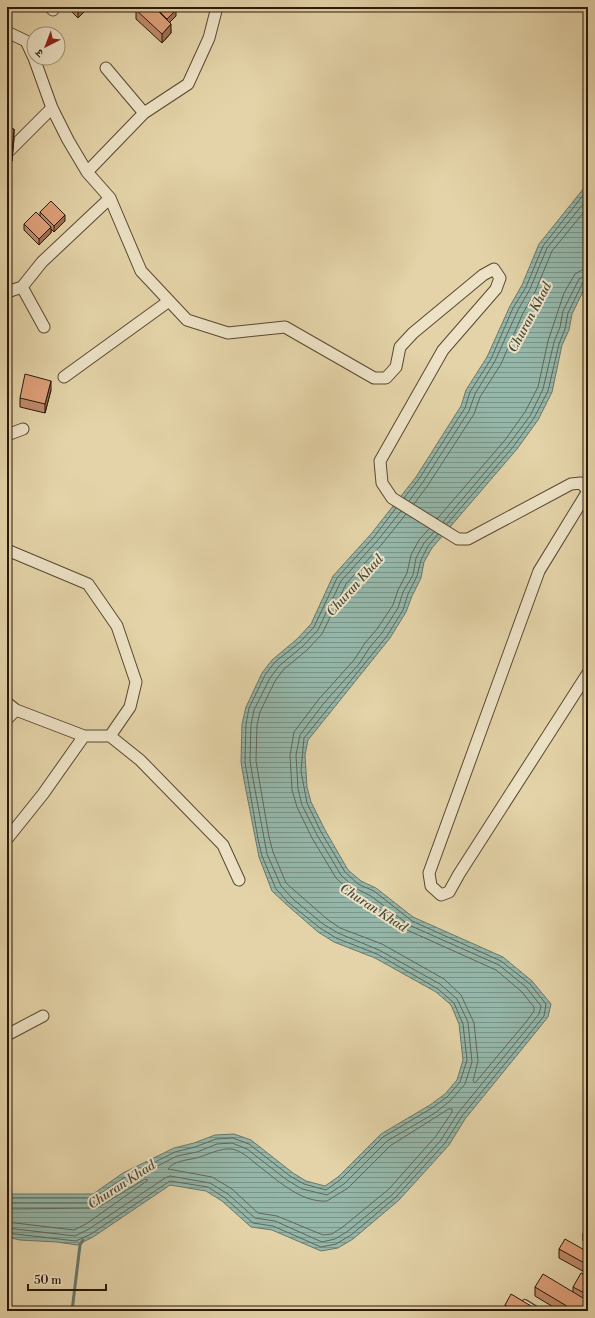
<svg xmlns="http://www.w3.org/2000/svg" width="595" height="1318" font-family="'Libre Bodoni','Noto Serif Devanagari',serif">
<style>
.water{fill:url(#water-rules);stroke:#6a786a}
.lines{fill:none;stroke-linecap:round;stroke-linejoin:round}
.shore{stroke:#5f685a;stroke-width:1}
.stream{stroke:#6a786a;stroke-width:3}
.service-casing{stroke:#584831;stroke-width:8}
.minor-casing{stroke:#584831;stroke-width:13}
.service{stroke:#ede2c6;stroke-width:5.5}
.minor{stroke:#ede2c6;stroke-width:11}
.wall{fill:#c08a6a;stroke:#291909}
.shaded-wall{fill:#9c7156;stroke:#291909}
.building{fill:#dfa17b;stroke:#291909}
.labels{text-anchor:middle;stroke-width:4;stroke-linejoin:round;paint-order:stroke}
.water-label{font-size:13px;font-style:italic;fill:#494839;stroke:#ede2c6}
</style>
<defs>
<pattern id="water-rules" width="6" height="5" patternUnits="userSpaceOnUse"><rect width="6" height="5" fill="#95b7aa"/><path d="M0 2.5h6" fill="none" stroke="#7a9489"/></pattern>
</defs>
<rect width="100%" height="100%" fill="#e4d3a8"/>
<filter id="stains"><feTurbulence type="fractalNoise" baseFrequency=".005" numOctaves="4"/><feColorMatrix values="0 0 0 0 .2 0 0 0 0 .09 0 0 0 0 .02 0 0 0 .5 -.17"/></filter>
<radialGradient id="worn" r=".72"><stop offset=".6" stop-color="#630" stop-opacity="0"/><stop offset="1" stop-color="#630" stop-opacity=".3"/></radialGradient>
<path class="water" d="M588,178V281L572,314L569,330L562,345L552,392L538,420L517,449L432,548L424,562L421,578L412,596L406,612L390,638L308,740L305,755L307,787L311,802L325,830L348,870L361,881L376,888L413,917L503,957L532,981L551,1004L548,1017L465,1119L449,1145L399,1200L353,1239L338,1248L321,1251L272,1230L251,1227L222,1201L206,1191L170,1185L93,1237L77,1245L57,1242L20,1240L7,1237V1194H93L123,1173L174,1148L194,1143L215,1135L234,1134L251,1140L293,1173L306,1181L325,1186L338,1177L381,1134L430,1105L445,1094L457,1080L463,1060L459,1024L451,1005L436,992L375,958L334,942L318,932L287,905L272,891L259,857L244,780L241,762L242,724L246,707L262,673L272,660L297,639L311,624L333,576L371,534L416,477L461,406L466,390L487,357L510,306L522,285L539,244L584,188Z"/>
<g class="lines">
<path class="shore" d="M404,498L419,479L465,408L470,392L491,359L513,308L526,287L543,246L588,189
M409,501L423,482L469,411L475,394L495,361L518,310L530,289L547,248L588,198
M414,504L428,485L474,414L480,397L501,364L523,313L535,292L552,251L588,207
M406,514L382,544L346,584L322,634L307,650L283,670L275,681L260,712L257,725L256,761L269,837L273,852L286,883L327,919L340,928L382,944L444,979L461,995L474,1023L478,1061L473,1081L475,1083L526,1022L534,1011V1007L522,992L496,970L407,930L368,901L351,892L336,878L312,838L297,807L292,790L290,755L294,732L319,699L354,660L365,643L377,629L393,605L398,590L407,573L411,555L419,540L429,529
M437,519L505,440L525,412L538,387L548,341L564,293L575,274L582,270L588,269
M443,522L509,444L530,416L543,389L554,342L560,327L563,311L579,279L588,275
M447,524L513,447L534,418L548,391L559,344L565,329L568,313L583,282L588,280
M449,1109H452V1112L436,1136L389,1189L344,1226L332,1234L323,1235L277,1216L258,1213L232,1189L212,1177L168,1169C173,1161 188,1160 196,1158C208,1155 219,1148 232,1149C241,1151 248,1157 255,1163C275,1178 300,1203 327,1201L348,1188L390,1146Z
M7,1198H94L125,1177L175,1152L195,1147L216,1139L233,1138L249,1144L290,1176L304,1184L326,1190L340,1180L383,1137L432,1108L447,1097L460,1082L467,1060L463,1024L454,1003L438,989L377,954L336,938L320,928L289,903L276,889L262,856L258,839L245,762L246,724L249,708L265,675L275,662L300,642L314,627L337,578L374,537L396,508
M7,1203H95L128,1181L177,1156L197,1152L217,1144L232,1143L247,1149L287,1180L302,1189L327,1195L344,1184L387,1141L435,1113L451,1100L465,1084L472,1062L468,1022L457,999L440,984L379,950L338,933L323,924L293,899L281,886L267,854L253,779L250,761L251,725L254,710L270,678L279,666L303,646L318,630L341,581L378,540L401,511
M7,1209L97,1208L145,1179L148,1180L86,1224L74,1230L7,1222
M7,1228L75,1236L89,1229L165,1178L170,1176L210,1183L228,1194L255,1218L275,1221L322,1242L335,1239L348,1231L393,1194L441,1140L458,1113L539,1014L541,1006L526,987L499,965L409,925L371,896L355,888L341,875L317,835L302,805L298,789L296,755L300,735L324,703L359,664L370,647L382,633L398,608L403,592L413,575L416,558L424,543L434,532
M7,1233L76,1241L91,1234L170,1181L208,1187L225,1198L253,1223L273,1226L321,1247L336,1244L351,1235L396,1197L445,1143L462,1116L544,1016L546,1004L530,984L501,961L412,921L374,891L358,884L345,872L321,832L307,803L301,771L304,738L387,636L403,610L408,594L417,576L421,560L428,546L438,534"/>
<path class="stream" d="M72,1311L80,1245L83,1240"/>
<g class="service-casing">
<path id="service" d="M525,1303L538,1311"/>
</g>
<g class="minor-casing">
<path id="minor" d="M50,7L53,10
M7,32L26,41L34,58
M34,58L52,108L68,140L87,172L110,198L141,271L187,320L228,333L285,327L374,378H386L396,367L400,347L413,333L483,275L494,269L500,278L496,289L443,350L380,461L382,483L392,498L458,539H468L571,484L581,483L588,491L539,571L429,873L431,886L441,895L449,892L459,874L588,673
M106,68L144,113
M7,153L52,108
M87,172L144,113L188,84L209,38L217,7
M22,287L44,327
M7,292L22,287L42,262L110,198
M64,377L169,301
M7,435L23,429
M7,550L88,584L117,626L136,682L130,707L110,736
M7,703L16,710L84,736L43,794L7,839
M7,719L16,710
M84,736H110L140,760L223,845L239,880
M7,1035L43,1016"/>
</g>
<use href="#service" class="service"/>
<use href="#minor" class="minor"/>
</g>
<path class="wall" d="M67,7H89L78,18Z
M193,7H208L207,10Z
M136,10L176,16L170,22L171,33L162,43L136,19Z
M7,128L14,138L12,161H7Z
M40,212L65,221L54,232L51,229V233L39,245L24,230V224L40,216Z
M51,390L45,413L20,407V398Z
M588,1226V1244L583,1241V1234Z
M559,1249L588,1252V1274L559,1258Z
M588,1277V1311H560L535,1296V1287L573,1292V1287Z
M505,1305L531,1311H505Z"/>
<path class="shaded-wall" d="M83,7H89L78,18V12Z
M176,10V16L167,25V19Z
M171,24V33L162,43V34Z
M14,129V138L12,161V152Z
M65,215V221L54,232V226Z
M51,227V233L39,245V239Z
M51,381V390L45,413V404Z
M531,1306V1311H528Z"/>
<path class="building" d="M73,7H83L78,12Z
M139,7H154L171,24L162,34L136,10Z
M155,7H173L176,10L167,19Z
M7,128L14,129L12,152H7Z
M51,201L65,215L54,226L40,212Z
M36,212L51,227L39,239L24,224Z
M25,374L51,381L45,404L20,398Z
M588,1226V1238L583,1234Z
M565,1239L588,1252V1265L559,1249Z
M581,1273L588,1277V1295L573,1287Z
M543,1274L588,1301V1311H575L535,1287Z
M511,1294L531,1306L528,1311H514L505,1305Z"/>
<g class="labels">
<g class="water-label">
<text transform="translate(529 317) rotate(-62)" y="5">Churan Khad</text>
<text transform="translate(354 585) rotate(-48)" y="5">Churan Khad</text>
<text transform="translate(374 907) rotate(33)" y="5">Churan Khad</text>
<text transform="translate(121 1184) rotate(-33)" y="5">Churan Khad</text>
</g>
</g>
<rect width="595" height="1318" fill="none" stroke="#e4d3a8" stroke-width="24"/>
<rect x="8" y="8" width="579" height="1302" fill="none" stroke="#291909" stroke-width="2"/>
<rect x="12" y="12" width="571" height="1294" fill="none" stroke="#291909"/>
<g transform="translate(46 46) rotate(222)"><circle r="19" fill="#ede2c6" stroke="#9f927a"/>
<path d="M0-3L7 15L0 10L-7 15Z" fill="#8f2418"/>
<text y="-6" font-size="11" font-weight="bold" text-anchor="middle" fill="#291909">उ</text>
</g>
<path d="M28 1284v6h78v-6" fill="none" stroke="#291909" stroke-width="2"/>
<text x="34" y="1284" font-size="12" fill="#291909" stroke="#ede2c6" stroke-width="3" paint-order="stroke">50 m</text>
<rect width="100%" height="100%" filter="url(#stains)"/>
<rect width="100%" height="100%" fill="url(#worn)"/>
</svg>
